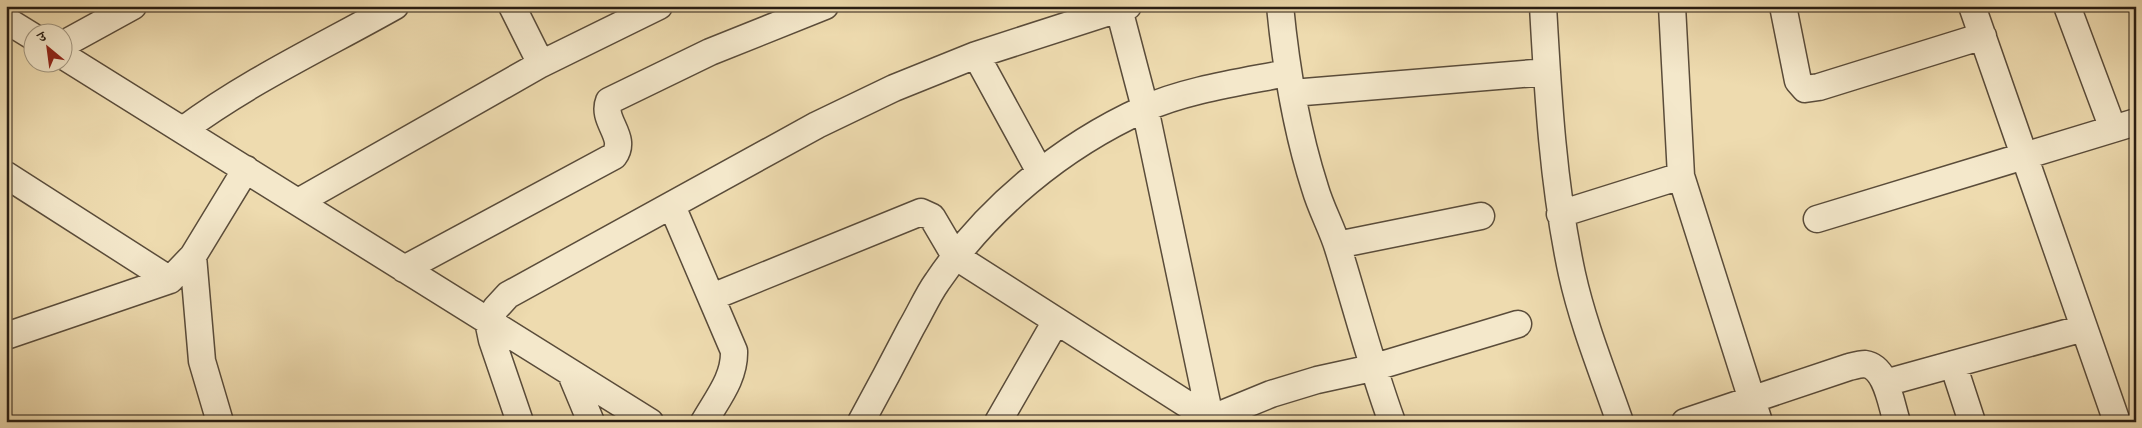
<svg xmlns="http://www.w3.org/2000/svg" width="2142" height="428" font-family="'IM FELL French Canon','Noto Serif Devanagari',serif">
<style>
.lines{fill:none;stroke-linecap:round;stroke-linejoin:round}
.minor-casing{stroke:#5a4c3a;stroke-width:29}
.minor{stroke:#f4e8cb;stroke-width:26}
</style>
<rect width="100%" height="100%" fill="#eedbaf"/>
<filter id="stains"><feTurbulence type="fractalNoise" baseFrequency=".004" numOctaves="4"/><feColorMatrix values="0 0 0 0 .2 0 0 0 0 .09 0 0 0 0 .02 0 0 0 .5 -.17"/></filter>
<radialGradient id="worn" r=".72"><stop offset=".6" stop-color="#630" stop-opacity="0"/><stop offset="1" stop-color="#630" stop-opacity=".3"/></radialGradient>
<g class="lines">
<g class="minor-casing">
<path id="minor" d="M512,6L541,64
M1280,6C1286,68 1296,129 1315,188C1321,209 1332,228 1338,248C1356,306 1371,365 1392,422
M1543,6C1548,96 1553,186 1572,274C1583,324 1603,373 1620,422
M1672,6L1681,176L1759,422
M1783,6L1798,81L1805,89L1819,87L1983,36
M1972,6L2117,422
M2067,6L2113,129
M1119,9L1145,108L1211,422
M6,20L32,36
M62,45L133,6
M62,55L650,422
M976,55L1040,172
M1292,93L1547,72
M183,130C249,81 324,46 395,6
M6,175L170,280
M298,202L541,64L659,6
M672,206L734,351C735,378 717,399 704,422
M1560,214L1681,176
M1817,219L2136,122
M1337,245L1481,216
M193,256L202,361L220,422
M404,269L614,156C628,137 601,121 609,101L710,52L825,6
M712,297L921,212L932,217L955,256L1210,419L1271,394L1317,380L1372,368L1518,324
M6,336L170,280L193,256L246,169
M1953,364L1972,422
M571,374L591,422
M1885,383L2084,328
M520,422L492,340L488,321L496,308L508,295L817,125L894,88L976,55L1128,6
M861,422C878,391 895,359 911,328C920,313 927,296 937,282C987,208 1062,146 1144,109C1185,90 1242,82 1287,73
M998,422L1056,321
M1685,422L1849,367C1853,366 1860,364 1865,364C1887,367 1891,405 1897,422"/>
</g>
<use href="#minor" class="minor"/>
</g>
<rect width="2142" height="428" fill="none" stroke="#eedbaf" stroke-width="25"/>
<rect x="8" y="8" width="2127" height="413" fill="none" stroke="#281d13" stroke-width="2.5"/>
<rect x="12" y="12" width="2117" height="403" fill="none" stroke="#281d13"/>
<g transform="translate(48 48) rotate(331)"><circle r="24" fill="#f4e8cb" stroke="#a29781"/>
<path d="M0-4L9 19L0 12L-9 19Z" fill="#8f2418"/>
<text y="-8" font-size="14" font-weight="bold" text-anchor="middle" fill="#281d13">उ</text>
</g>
<rect width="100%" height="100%" filter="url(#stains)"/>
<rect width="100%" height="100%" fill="url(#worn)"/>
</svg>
